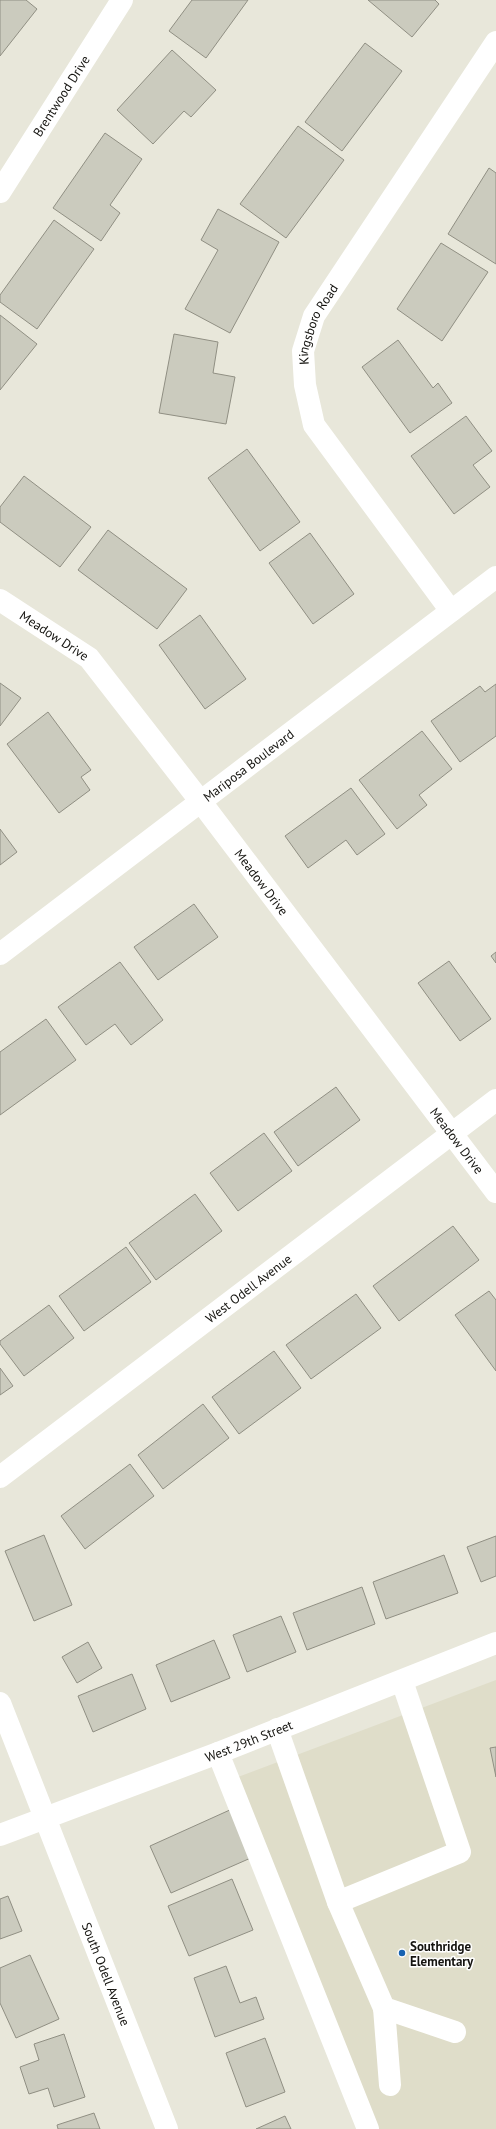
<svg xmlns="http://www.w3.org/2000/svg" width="496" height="2129" font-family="'PT Sans',sans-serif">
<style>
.built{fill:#dfddc9}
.building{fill:#cbcbbe;stroke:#908f83}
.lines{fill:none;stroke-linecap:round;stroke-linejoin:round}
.minor{stroke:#fff;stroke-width:22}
.poi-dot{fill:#1662b1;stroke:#fff;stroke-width:1.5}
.labels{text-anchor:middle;stroke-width:3;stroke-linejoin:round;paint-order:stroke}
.street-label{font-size:13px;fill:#151410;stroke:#fff}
.poi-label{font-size:13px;font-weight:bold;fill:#151410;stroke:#fff;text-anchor:start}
</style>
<rect width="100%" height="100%" fill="#e8e7da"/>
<path class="built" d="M496,1680V2129H376L238,1777Z"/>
<path class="building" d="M0,0H26L37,9L0,56Z
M192,0H248L206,58L169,31Z
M368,0H435L439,4L412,37Z
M365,43L402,71L342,151L305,122Z
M172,50L216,90L191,117L184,111L153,144L117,110Z
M298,126L344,160L286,238L240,204Z
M105,133L142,159L110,205L120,213L101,241L53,208Z
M489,168L496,173V264L448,234Z
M218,209L279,242L230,333L185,309L218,250L201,240Z
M54,220L94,249L37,329L0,302V295Z
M441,243L488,272L442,341L397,309Z
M0,315L37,344L0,390Z
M174,334L218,342L213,373L235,377L226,424L159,413Z
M398,340L433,388L438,383L452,403L410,433L362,367Z
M466,416L492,451L473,465L490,487L454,514L411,456Z
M247,449L300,522L260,551L208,478Z
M24,476L91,527L60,567L0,522V507Z
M108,530L187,589L157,629L78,570Z
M310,533L354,594L313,624L269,563Z
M200,615L246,679L205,709L159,645Z
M0,683L21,698L0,726Z
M496,684V736L460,762L431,721L480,686L485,692Z
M48,712L91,770L81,777L90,790L59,813L7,744Z
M422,731L452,769L419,795L427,805L397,829L359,780Z
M351,788L385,834L357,855L346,840L308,868L285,836Z
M0,829L17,852L0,865Z
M194,904L218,937L158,980L134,947Z
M496,952V963L491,956Z
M449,961L491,1019L460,1041L418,983Z
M120,962L163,1020L131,1045L115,1024L86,1045L58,1007Z
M46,1019L76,1060L0,1115V1052Z
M336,1087L360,1120L298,1166L274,1132Z
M264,1133L292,1171L238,1211L210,1173Z
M195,1194L222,1231L156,1280L129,1243Z
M453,1226L479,1260L399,1321L373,1286Z
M126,1247L151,1282L84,1331L59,1296Z
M489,1291L496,1300V1371L455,1315Z
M356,1294L381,1328L311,1379L286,1345Z
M49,1305L74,1338L24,1376L0,1344V1341Z
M274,1351L301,1388L239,1434L212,1397Z
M0,1368L13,1386L0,1395Z
M203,1404L229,1438L163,1489L138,1455Z
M130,1464L154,1496L85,1549L61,1516Z
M44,1535L72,1605L34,1621L5,1551Z
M496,1536V1576L481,1582L467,1547Z
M444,1555L458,1593L386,1619L373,1582Z
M362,1587L375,1624L307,1650L293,1613Z
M281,1616L296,1652L247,1672L233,1635Z
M214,1640L230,1678L171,1702L156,1665Z
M88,1642L102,1668L77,1683L62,1657Z
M132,1674L146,1709L93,1732L78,1696Z
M496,1747V1777L490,1748Z
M232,1809L253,1857L171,1893L150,1846Z
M232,1879L253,1930L189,1956L168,1906Z
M8,1896L22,1931L0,1939V1899Z
M30,1955L59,2019L16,2038L0,2003V1968Z
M226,1966L240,2003L256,1997L264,2019L215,2037L194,1978Z
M64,2034L85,2097L54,2107L48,2088L29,2094L20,2067L39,2060L34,2044Z
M265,2038L285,2092L246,2107L226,2053Z
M94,2113L100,2129H58L57,2125Z
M285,2116L291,2129H256Z"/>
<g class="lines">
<g class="minor">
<path id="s1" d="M0,192L122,0"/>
<path id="s2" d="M0,600L89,658L201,802L496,1192"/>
<path id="s3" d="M451,611L314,425L305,385L303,351L314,316L496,42"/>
<path id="s4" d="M0,954L496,577"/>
<path id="s5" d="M0,1477L496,1100"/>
<path id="s6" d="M0,1703L167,2129"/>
<path d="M277,1729L338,1902L460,1852L402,1681"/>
<path d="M218,1753L368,2129"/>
<path id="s7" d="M0,1835L218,1753L496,1643"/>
<path d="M338,1902L384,2008L455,2032"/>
<path d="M384,2008L390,2085"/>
</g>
</g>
<circle class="poi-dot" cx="402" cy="1953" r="4"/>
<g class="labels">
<g class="street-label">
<text dy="5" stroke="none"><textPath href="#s1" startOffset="114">Brentwood Drive</textPath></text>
<text dy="5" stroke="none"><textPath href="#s3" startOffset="336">Kingsboro Road</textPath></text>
<text dy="5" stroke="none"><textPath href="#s2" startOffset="65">Meadow Drive</textPath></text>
<text dy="5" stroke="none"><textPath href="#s4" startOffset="312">Mariposa Boulevard</textPath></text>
<text dy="5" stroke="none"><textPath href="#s2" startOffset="389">Meadow Drive</textPath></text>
<text dy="5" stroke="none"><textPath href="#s2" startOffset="713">Meadow Drive</textPath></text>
<text dy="5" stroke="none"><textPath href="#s5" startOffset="312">West Odell Avenue</textPath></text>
<text dy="5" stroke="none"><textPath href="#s7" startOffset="266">West 29th Street</textPath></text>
<text dy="5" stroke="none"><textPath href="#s6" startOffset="291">South Odell Avenue</textPath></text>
</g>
<g class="poi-label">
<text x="410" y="1951">Southridge<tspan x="410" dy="15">Elementary</tspan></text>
</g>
</g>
</svg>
